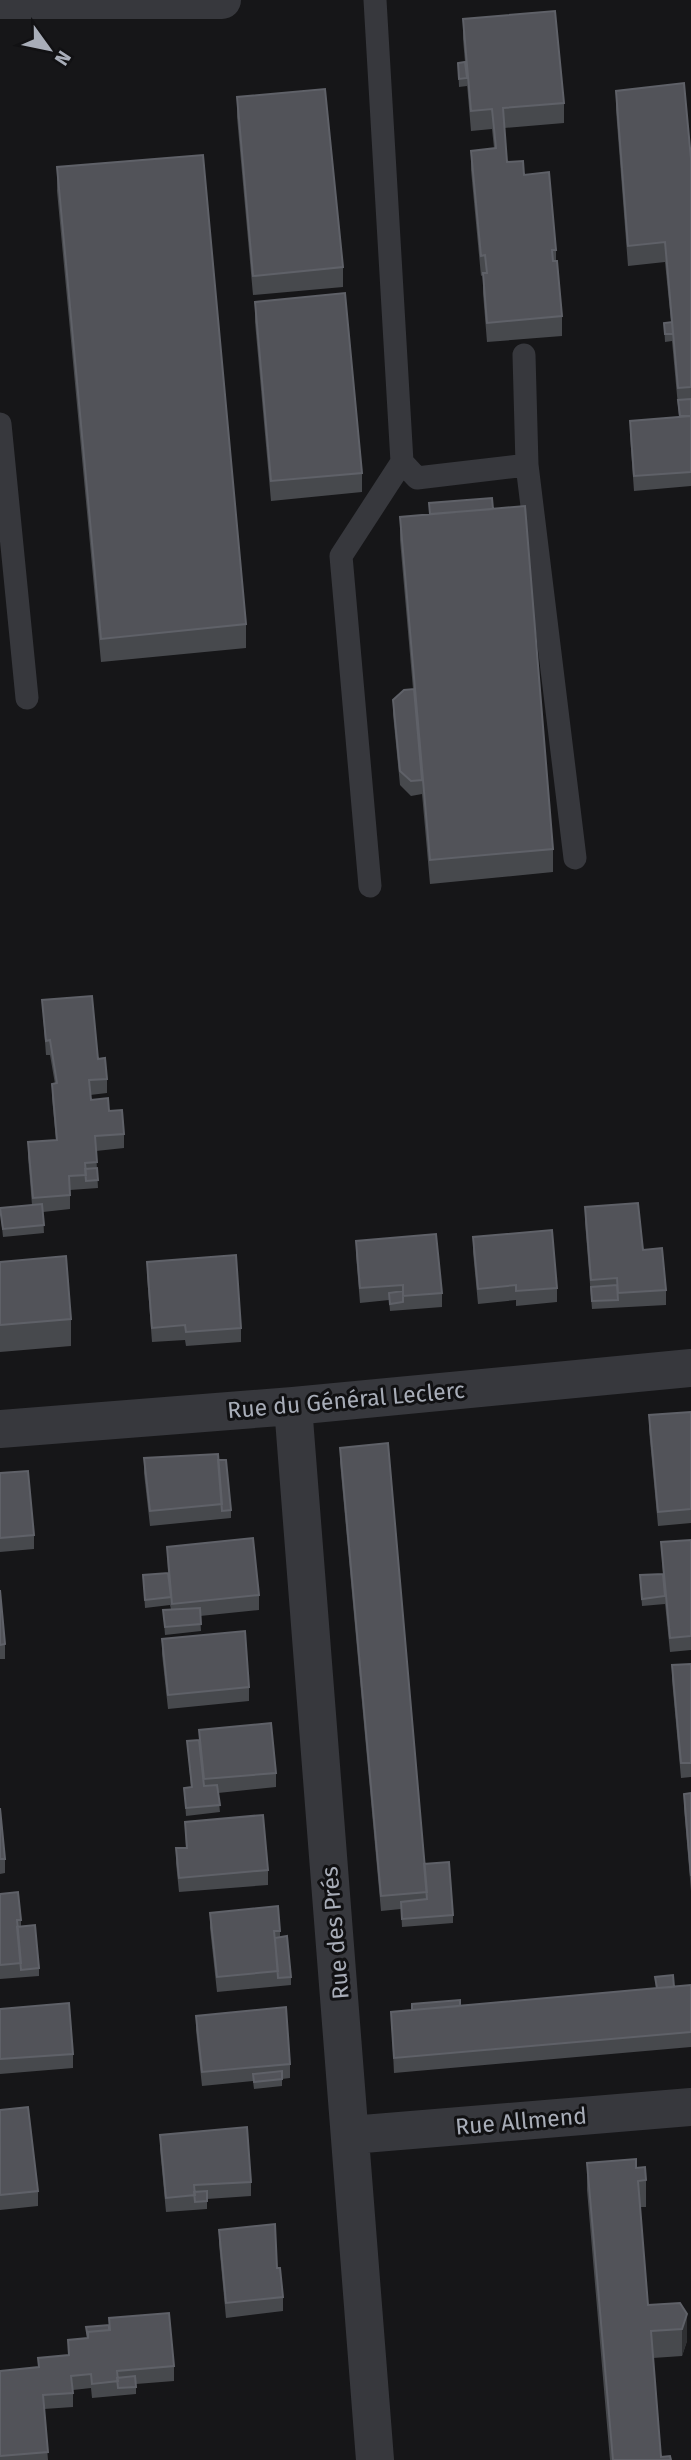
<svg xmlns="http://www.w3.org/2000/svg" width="691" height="2460" font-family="'Fira Sans',sans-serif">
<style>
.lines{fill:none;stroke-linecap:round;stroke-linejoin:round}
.service{stroke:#37383d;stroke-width:23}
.minor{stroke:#37383d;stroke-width:38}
.wall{fill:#47494d}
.shaded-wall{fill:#2f3033}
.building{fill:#525359;stroke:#5f6168;stroke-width:2}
.labels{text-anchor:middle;stroke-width:6;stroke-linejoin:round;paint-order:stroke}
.street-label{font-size:23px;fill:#a8adb8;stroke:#111113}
</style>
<rect width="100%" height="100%" fill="#161618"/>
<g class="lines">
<path class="service" d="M375,0L402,462L417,478L527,465L575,858
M524,355L527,465
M0,424L27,698
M370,886L341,556L402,462"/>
<path class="minor" d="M0,0H222
M293,1406L375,2460
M0,1429L293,1406L691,1368
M351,2135L691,2107"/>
</g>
<path class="wall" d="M463,19L564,103V123L504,128L507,162L524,175L556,250V261L562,316V336L487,342L483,293V275L481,276L471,170V151L494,148L492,129L471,131L467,84V86L459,87L458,63L465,62L463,39Z
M616,91L691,159V486L634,491L630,435V421L679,417L672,341L665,342L664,323L671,322L665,262L628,266L616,110Z
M237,97L343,267V287L253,295L237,117Z
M57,167L246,624V648L101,662L57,191Z
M255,302L362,473V492L271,501L255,322Z
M429,503L493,509L553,849V872L430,884L422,794L411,796L400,785L393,714V700L413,689L400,540V517L430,515Z
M42,1000L98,1059L107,1079V1093L90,1095L91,1100L109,1111L124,1134V1148L96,1151L98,1188L70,1190V1209L43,1212L44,1233L3,1237L0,1208L32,1205L28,1157V1142L56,1140L52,1098V1084H55L50,1055H46Z
M585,1207L643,1250L666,1290V1305L592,1309L585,1222Z
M473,1237L557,1288V1302L516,1306V1300L478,1304L473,1252Z
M356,1241L442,1293V1307L390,1311L389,1300L360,1303L356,1255Z
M0,1262L71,1319V1346L0,1352Z
M147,1262L241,1328V1342L186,1346L185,1340L152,1342L147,1276Z
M691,1412V1523L658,1526L649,1430V1415Z
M340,1448L424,1864L453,1915V1923L402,1927L401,1909L381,1911L340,1462Z
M144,1458L231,1510V1518L150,1526L144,1473Z
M0,1473L34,1535V1549L0,1552Z
M691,1540V1650L670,1652L665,1603V1604L642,1606L640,1575L663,1574L661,1542Z
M167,1547L259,1595V1610L200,1616L201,1631L165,1635L163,1610L171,1609L170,1605L145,1608L143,1575L168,1573Z
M0,1590L5,1644V1659H0Z
M162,1639L249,1687V1701L168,1709L162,1654Z
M691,1664V1777L681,1778L672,1680V1665Z
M199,1730L276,1773V1787L218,1793L220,1812L186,1816L184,1788L191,1787L187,1741L199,1740Z
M691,1793V1891L684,1808V1794Z
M0,1808L5,1859V1873L0,1874Z
M185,1822L268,1870V1885L179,1892L176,1863V1848H186Z
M0,1894L21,1920V1926L39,1968V1976L0,1979Z
M210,1913L280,1931V1937L291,1977V1985L217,1992L210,1928Z
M655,1977L674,1987L691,1985V2047L394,2073L391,2012L656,1989Z
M0,2009L73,2054V2068L0,2074Z
M196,2016L290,2064V2078L282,2079V2086L254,2089L253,2081L202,2086L196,2030Z
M0,2110L38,2191V2206L0,2210Z
M160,2135L251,2182V2196L207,2199V2209L166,2212L160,2149Z
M587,2163L636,2168L646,2180V2207H640L648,2305L680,2303L687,2341L682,2356L653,2358L661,2457L671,2460H610L587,2190Z
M219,2230L277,2268L283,2297V2311L226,2318L219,2244Z
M86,2327L174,2366V2381L136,2384V2394L92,2398L91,2388L73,2390V2407L44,2409L48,2460H0V2371L38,2368V2358L68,2356V2340L87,2338Z"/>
<path class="shaded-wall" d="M687,2314V2341L682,2356V2329Z"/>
<path class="building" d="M555,11L564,103L503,108L507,162L523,161L524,175L549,172L556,250H552L553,261H557L562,316L487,323L483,273H487L485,255L481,256L471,151L496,148L492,109L471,111L463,19Z
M465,62L467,78L459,79L458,63Z
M684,83L691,159V387L678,388L665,242L628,246L616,91Z
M325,89L343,267L253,276L237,97Z
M203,155L246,624L101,639L57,167Z
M345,293L362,473L271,481L255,302Z
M672,322L673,334H665L664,323Z
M691,399V416H680L678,400Z
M691,416V472L634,476L630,421Z
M492,498L493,509L430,514L429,503Z
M525,506L553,849L430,860L400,517Z
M414,689L422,780L411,781L400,771L393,700L404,690Z
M92,996L98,1059L105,1058L107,1079L89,1080L91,1100L108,1098L109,1111L122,1110L124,1134L95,1136L97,1162L85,1163L86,1175L69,1176L70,1195L33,1198L28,1142L57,1140L52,1084L57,1083L50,1040L46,1041L42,1000Z
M97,1168L98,1180L86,1181L85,1169Z
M638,1203L643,1250L662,1248L666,1290L618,1293L617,1278L591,1280L585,1207Z
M42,1204L44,1225L3,1229L0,1208Z
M552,1230L557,1288L516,1291V1285L478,1289L473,1237Z
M436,1234L442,1293L403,1296V1285L360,1288L356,1241Z
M236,1255L241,1328L186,1332L185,1325L152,1328L147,1262Z
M66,1256L71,1319L0,1325V1262Z
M617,1285L618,1300L592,1301L591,1287Z
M403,1291V1302L390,1304L389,1293Z
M691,1412V1509L658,1512L649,1415Z
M388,1443L427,1892L381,1896L340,1448Z
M218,1454L222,1504L150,1511L144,1458Z
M218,1460H226L231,1510L222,1511Z
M28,1471L34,1535L0,1538V1473Z
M253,1538L259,1595L172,1604L167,1547Z
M691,1540V1636L670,1638L661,1542Z
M168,1573L171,1597L145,1600L143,1575Z
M663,1574L665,1596L642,1599L640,1575Z
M0,1590L5,1644L0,1645Z
M200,1608L201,1624L165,1627L163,1610Z
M245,1631L249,1687L168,1695L162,1639Z
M691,1664V1763H681L672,1665Z
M271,1723L276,1773L204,1779L199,1730Z
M199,1740L204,1786L217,1785L220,1805L186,1808L184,1788L192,1787L187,1741Z
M691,1793V1876L684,1794Z
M0,1808L5,1859H0Z
M263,1815L268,1870L179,1878L176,1848H187L185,1822Z
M449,1862L453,1915L402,1919L401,1902L427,1899L424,1864Z
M18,1892L21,1920H17L21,1963L0,1965V1894Z
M278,1906L280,1931H274L278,1971L217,1977L210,1913Z
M35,1925L39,1968L21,1970L17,1927Z
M287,1936L291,1977L278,1978L275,1938Z
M673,1975L674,1987L657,1988L655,1977Z
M691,1985V2032L394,2058L391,2012Z
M460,2000V2006L412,2010V2004Z
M69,2003L73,2054L0,2059V2009Z
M286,2007L290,2064L202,2072L196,2016Z
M282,2071V2079L254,2082L253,2074Z
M28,2107L38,2191L0,2195V2110Z
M247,2127L251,2182L194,2185L195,2195L166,2198L160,2135Z
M636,2159V2168L645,2167L646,2180L638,2181L648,2305L680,2303L687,2314L682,2329L651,2331L661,2457L670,2456L671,2460H613L587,2163Z
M207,2191V2201L195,2202L194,2192Z
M275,2224L277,2268H280L283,2297L226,2303L219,2230Z
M169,2313L174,2366L117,2371L118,2381L92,2384L91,2374L71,2376L73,2393L43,2395L48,2452L0,2456V2371L39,2367L38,2358L69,2355L68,2340L88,2338V2332L110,2330L109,2318Z
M109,2325V2330L88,2332V2338L86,2327Z
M135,2376L136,2387L118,2388L117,2378Z"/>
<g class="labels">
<g class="street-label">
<text transform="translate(346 1400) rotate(-5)" y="8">Rue du Général Leclerc</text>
<text transform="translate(335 1933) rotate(-95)" y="8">Rue des Prés</text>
<text transform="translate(521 2121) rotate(-5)" y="8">Rue Allmend</text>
</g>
</g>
<g transform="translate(49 49) rotate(123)" stroke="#111113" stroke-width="5" paint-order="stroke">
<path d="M0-5L12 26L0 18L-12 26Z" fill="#a8adb8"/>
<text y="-10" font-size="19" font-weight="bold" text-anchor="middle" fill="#a8adb8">N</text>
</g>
</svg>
